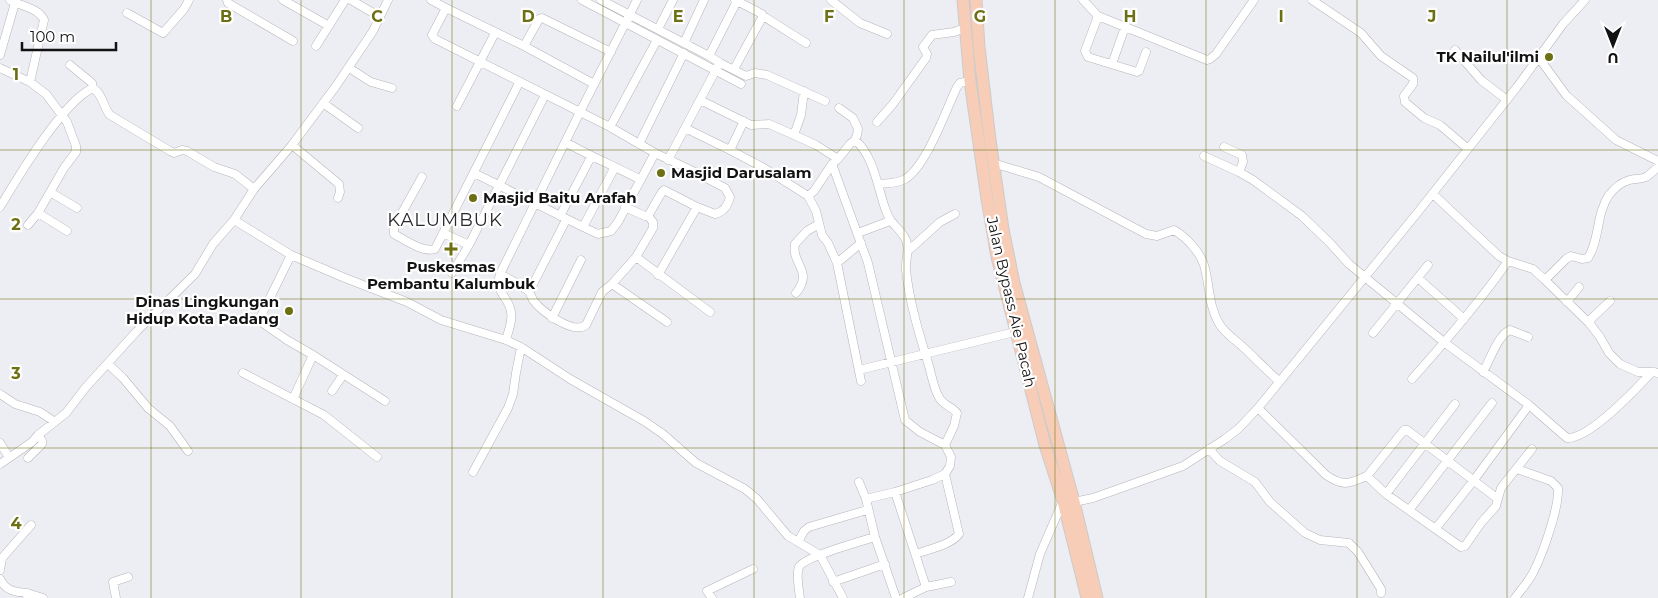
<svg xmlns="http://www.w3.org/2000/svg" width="1658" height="598" font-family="Montserrat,sans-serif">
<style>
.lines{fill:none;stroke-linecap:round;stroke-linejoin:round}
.minor-casing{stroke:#b5b5ba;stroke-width:9}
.highway-casing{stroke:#cbcbcb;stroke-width:13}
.minor{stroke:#fff;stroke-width:8}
.highway{stroke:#f8cdb7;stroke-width:11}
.grid{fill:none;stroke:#6d6f13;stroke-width:1;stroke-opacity:0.55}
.poi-dot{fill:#6d6f13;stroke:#fff;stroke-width:2}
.labels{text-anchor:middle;stroke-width:4.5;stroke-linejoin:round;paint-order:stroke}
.poi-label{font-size:15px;font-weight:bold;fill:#121213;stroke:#fff;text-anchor:end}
.street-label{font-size:15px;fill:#121213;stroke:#fff}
.quarter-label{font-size:18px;letter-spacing:1px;fill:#28292c;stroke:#fff}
.grid-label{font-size:16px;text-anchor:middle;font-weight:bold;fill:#6d6f13;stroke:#fff;stroke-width:4.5;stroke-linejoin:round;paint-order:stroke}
</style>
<rect width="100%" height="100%" fill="#edeef3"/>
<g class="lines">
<g class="minor-casing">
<path id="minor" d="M10,0C20,6 39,8 44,20L30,82
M227,0L228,3L293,41
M283,0L329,26
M351,0L380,17
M431,0L446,8L432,35L435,39L610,127L655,153L693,171L725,188L730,197C728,205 724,212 715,214L697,207L664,190L662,192L648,216H645L625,207
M582,0L741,84
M601,0L709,56
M831,0L860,23L887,34
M1083,0L1098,16L1207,60L1210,59L1216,54L1254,0
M1312,0L1361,33L1381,56L1413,78V84L1404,96L1405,102L1424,118L1440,125L1468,149
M446,8L524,46
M127,13L163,33L184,9L189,0
M763,16L806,43
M1098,16L1085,51L1088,57L1137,72L1139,71L1146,52
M658,29L673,0
M684,43L704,0
M316,46L345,0
M1455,50L1481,80L1507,100
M0,55L15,3
M1539,58L1566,95L1616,140L1658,161
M720,63L746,76L755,73L767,75L825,101
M1112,64L1125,27
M70,65L92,83L93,88
M0,68L30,82L46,94L67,122L76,146V152L64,168L38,213L67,231
M349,68L371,82L392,88
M734,69L763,16L762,14L735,0
M594,84L524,46L539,19L542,18L611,52
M700,100L751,125L769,124L794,135L816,145L838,159
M323,103L358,128
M457,106L495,33
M877,122L893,104L926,58L927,54L923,47L932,35L954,32L965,28
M610,127L657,40
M685,128L730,150L744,121
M794,135L801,115L804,91
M855,140C873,155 877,184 884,205C886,211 888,218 892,222C897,228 903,233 906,240C910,250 905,260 906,270C909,301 920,337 929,366C932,377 934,390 940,399C944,405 952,407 957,413L954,426L945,445
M565,142C590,156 616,167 641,180
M639,144L684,53
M292,145L339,184L340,192L338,198
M1224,147L1242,155L1243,162L1239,172
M730,150L764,168L808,196L814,191L832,164L838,159L850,144L855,140L857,135L858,129L853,118L839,108
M1204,156L1239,172L1253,180L1302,216L1329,242L1349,264L1445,343L1529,405L1567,438C1590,439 1637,388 1652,372
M668,160L719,64V62L709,56L737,1
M993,163L1039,177L1146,234L1157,236L1174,230C1186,237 1200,252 1204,265C1210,285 1208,306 1220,325C1225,333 1235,340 1242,346C1255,358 1266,370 1279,381
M832,164L868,263L905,420L920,432L945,445L951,457L950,466L945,474L932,480L895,492L866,499
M474,173L583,227L615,167
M422,177L394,227V234C405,240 423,253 435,249L519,83
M878,184C887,183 897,184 905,179C926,167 946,110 957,87L960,83L970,81
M50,192L77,208
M1433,194L1499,256L1508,261L1533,269L1545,280L1590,324L1600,337L1609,353L1620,364L1638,372H1654L1658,373
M808,196L816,211L822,235L828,243L837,263L861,381
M0,207C18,177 63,101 93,88C103,94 103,107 110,115L170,151L174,153L182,150L187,151L214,167L235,174L254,189
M560,216L591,157
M234,220L291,255L345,278L407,302L441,320L506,340L521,347L570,379L644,421L663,434L696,463L745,489L757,499L788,536L820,555L843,598
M28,225L38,213
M583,227L598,234L611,231L618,222L655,153
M443,233L469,245
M858,233L890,221
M908,251L940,222L955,214
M291,255L262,314V320L264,324L287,340L313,355
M636,257L710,312
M837,263L861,243
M452,273L469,245L545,95
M500,274C509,279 519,284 527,290C531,293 531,296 533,300C541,311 573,335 586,325L602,292L612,284L636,257L653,228V222L648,216
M658,275L697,207
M1418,278L1464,319
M1545,280L1566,259L1571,256L1582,259L1588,258C1600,239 1596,214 1609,195C1613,190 1620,183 1627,181C1633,178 1640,180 1646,177C1650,175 1654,170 1658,167
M612,284L667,322
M529,292L566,220
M796,293C814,271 791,264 795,244L807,231L819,224
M1567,302L1579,287
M552,318L581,260
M1590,324L1591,319L1610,301
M1373,333L1428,265
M506,340C508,331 513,322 511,312C509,296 494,293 500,274L580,112L637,0
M108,364L123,378L148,408L170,426L188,451
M859,370L1015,332
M1483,372C1490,360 1498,335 1510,330L1528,337
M243,373L324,415L377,457
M1412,379C1446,341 1479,303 1508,261
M332,391L343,375
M0,394L15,404L40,412L55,422
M293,399L313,355L385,401
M1258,408L1326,475C1344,487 1348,484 1367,476L1386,494L1461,547L1465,546L1481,523L1496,506L1501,488L1532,449
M0,443L9,457
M1209,449L1220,461L1255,482L1270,502L1305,533L1320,540L1349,543L1358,552L1381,589V593
M28,458L42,444V441L38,435
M0,464L32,442L38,435L66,413L86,387L137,331L195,274L213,244L234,220L254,189L292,145L336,86L373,31L388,0
M473,472L508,408L513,394L516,373L521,347
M1367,476L1404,430H1407L1498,499
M859,482L866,499L875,537L896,598
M895,492L926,587L903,598
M1386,494L1455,404
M1074,502L1093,498L1183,466L1225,439L1238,429L1258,408L1418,212L1517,87L1563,24L1585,0
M1410,509L1492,403
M1436,528L1474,480L1529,405
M798,542L804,531L809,527L867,510
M916,554C929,549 951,545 959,534L945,474
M0,570L2,558L31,525
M0,579C6,591 15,592 27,593
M833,582L885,564
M926,587L951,582
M27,596V593L43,598
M116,598L113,582L128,577
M712,598L707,591L753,569
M800,598C799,591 796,573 799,567C804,557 862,541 875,537
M1028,598L1040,554L1063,501
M1515,598C1521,590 1528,582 1533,573C1543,553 1559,509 1558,488L1551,481L1517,469"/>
</g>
<g class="highway-casing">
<path id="highway" d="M963,0L970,81L987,199L997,257L1045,445L1063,501L1087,598
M976,0L979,47L990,140L1003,229L1014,283L1074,502L1097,598"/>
</g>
<use href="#minor" class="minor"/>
<use href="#highway" class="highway"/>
</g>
<path class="grid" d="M151,0V598M301,0V598M452,0V598M603,0V598M754,0V598M904,0V598M1055,0V598M1206,0V598M1357,0V598M1507,0V598M0,150H1658M0,299H1658M0,448H1658"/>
<g class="poi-dot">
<circle cx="1549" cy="57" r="5"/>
<circle cx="661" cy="173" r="5"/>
<circle cx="473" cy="198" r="5"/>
<path d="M448.5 241.5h5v5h5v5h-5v5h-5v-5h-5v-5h5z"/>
<circle cx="289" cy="311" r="5"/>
</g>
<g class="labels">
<g class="poi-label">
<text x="1539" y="62">TK Nailul'ilmi</text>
<text x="671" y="178" text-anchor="start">Masjid Darusalam</text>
<text x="483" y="203" text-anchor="start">Masjid Baitu Arafah</text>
<text x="451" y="272" text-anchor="middle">Puskesmas<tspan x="451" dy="17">Pembantu Kalumbuk</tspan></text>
<text x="279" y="307">Dinas Lingkungan<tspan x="279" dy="17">Hidup Kota Padang</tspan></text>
</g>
<g class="street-label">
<text transform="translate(1011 302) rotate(77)" y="5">Jalan Bypass Aie Pacah</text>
</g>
<g class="quarter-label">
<text x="445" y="226">KALUMBUK</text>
</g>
</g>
<g class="grid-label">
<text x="226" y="22">B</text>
<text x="377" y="22">C</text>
<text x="528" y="22">D</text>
<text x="678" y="22">E</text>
<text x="829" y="22">F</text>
<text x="980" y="22">G</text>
<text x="1130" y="22">H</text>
<text x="1281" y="22">I</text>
<text x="1432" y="22">J</text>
<text x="16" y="80">1</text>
<text x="16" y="230">2</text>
<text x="16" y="379">3</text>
<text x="16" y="529">4</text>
</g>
<g transform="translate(1613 45) rotate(180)" stroke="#ffffff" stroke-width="4" paint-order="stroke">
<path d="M0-4L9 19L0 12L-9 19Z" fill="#121213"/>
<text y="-8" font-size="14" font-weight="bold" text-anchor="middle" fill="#121213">U</text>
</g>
<path d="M22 42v8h94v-8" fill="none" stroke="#121213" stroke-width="2.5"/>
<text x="30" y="42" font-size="15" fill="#121213" stroke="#ffffff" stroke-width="4" paint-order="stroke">100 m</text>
</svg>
